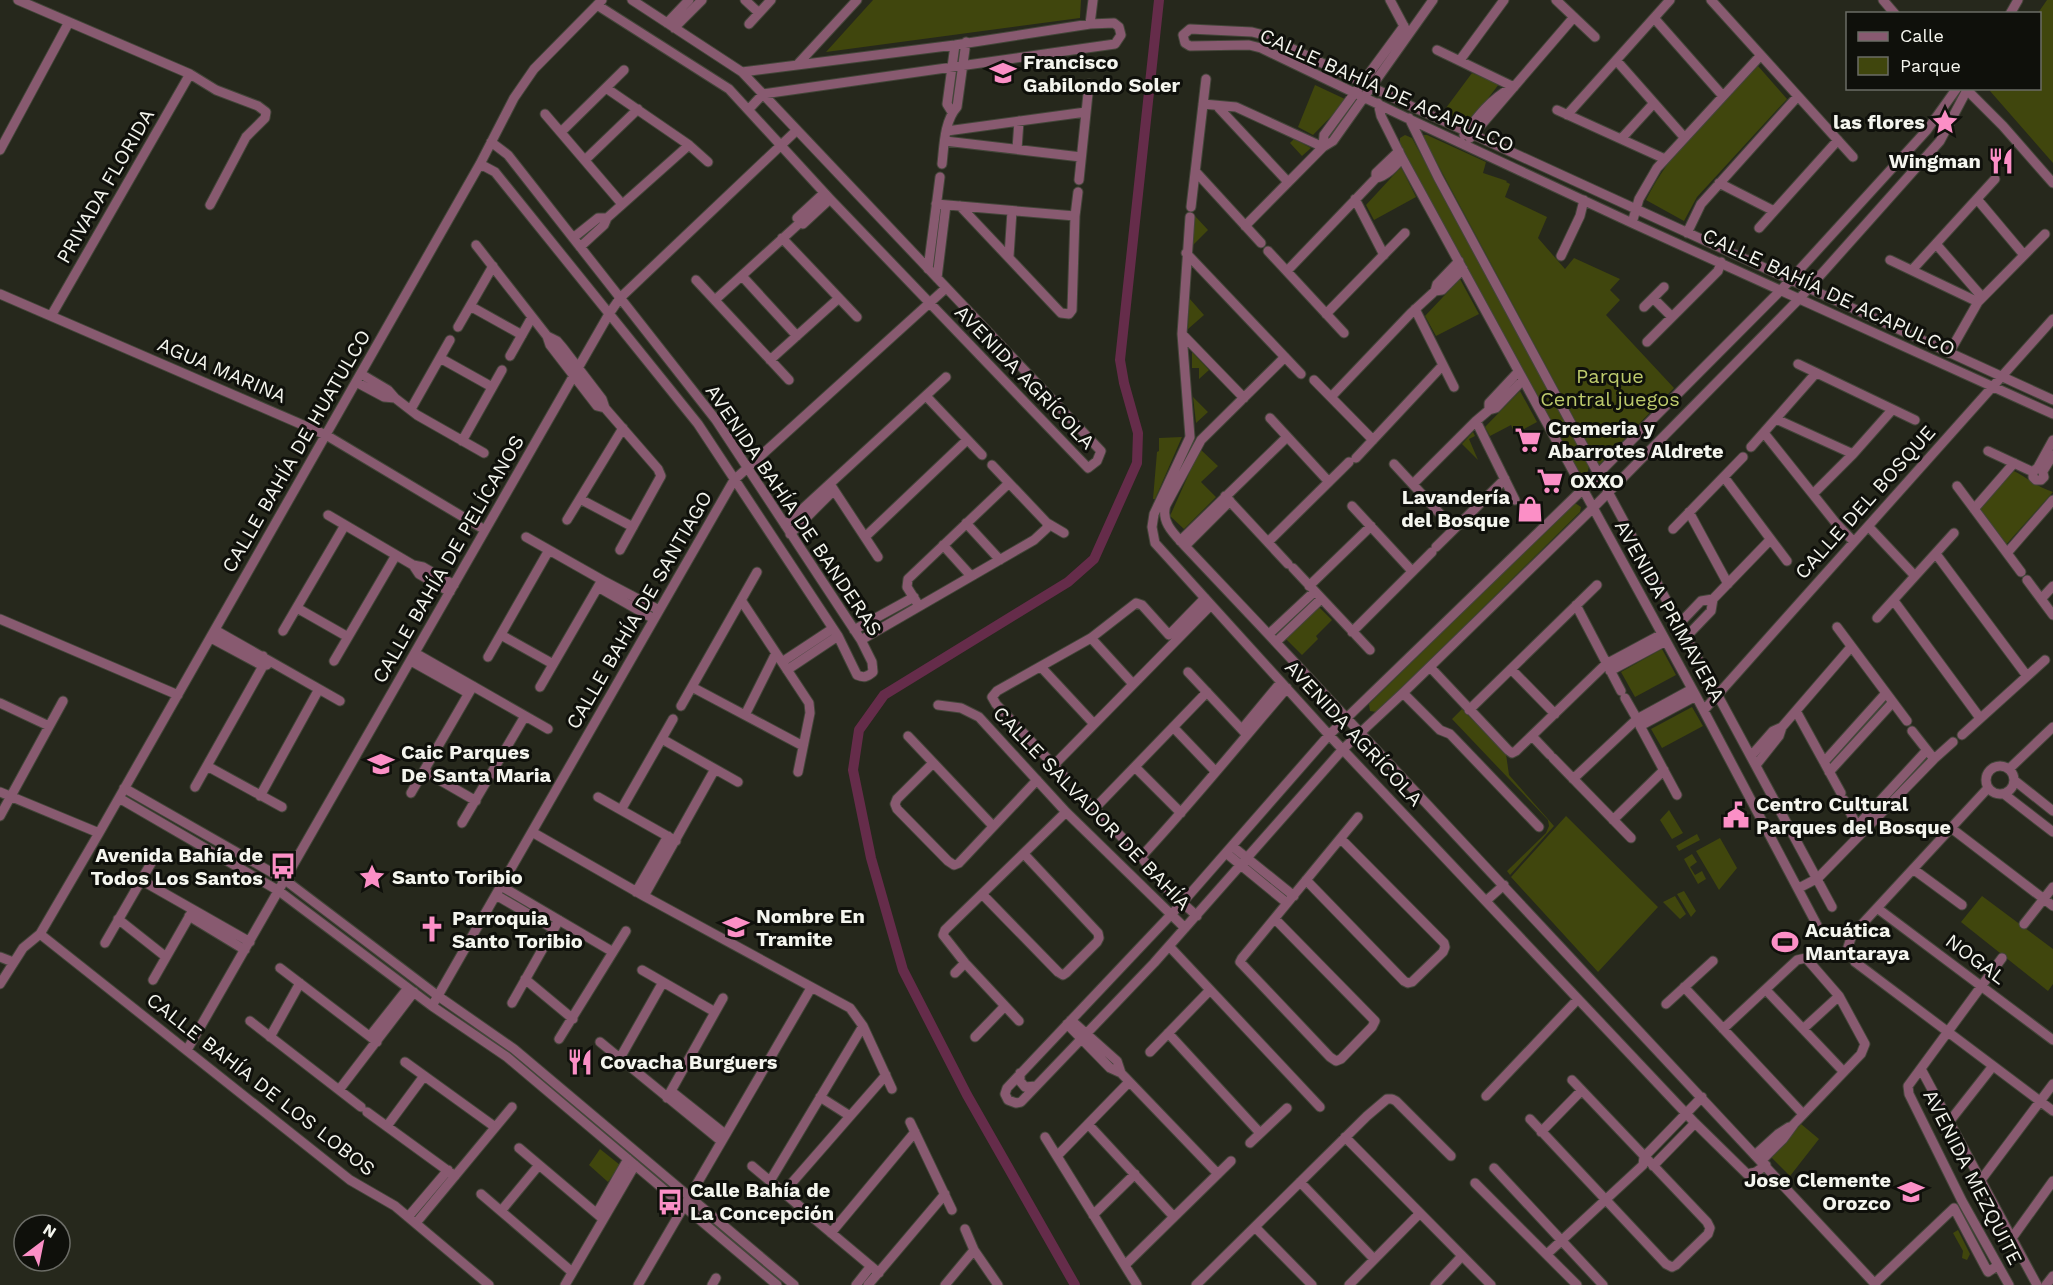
<svg xmlns="http://www.w3.org/2000/svg" width="2053" height="1285" font-family="'Work Sans',sans-serif">
<style>
.green{fill:#40460d}
.lines{fill:none;stroke-linecap:round;stroke-linejoin:round}
.canal{stroke:#652c4a;stroke-width:10}
.minor-casing{stroke:#434539;stroke-width:11}
.minor{stroke:#885a70;stroke-width:9}
.labels{text-anchor:middle;stroke-width:6;stroke-linejoin:round;paint-order:stroke}
.poi-label{font-size:20px;font-weight:bold;fill:#f4f5ee;stroke:#0f100b;text-anchor:start}
.street-label{font-size:20px;fill:#f4f5ee;stroke:#0f100b}
.park-label{font-size:20px;fill:#bdca6c;stroke:#0f100b}
</style>
<rect width="100%" height="100%" fill="#26281c"/>
<path class="green" d="M873,0H1081L1080,18L826,52Z
M2047,0H2053V163L1990,91L1992,89L2040,88L2038,13Z
M1758,66L1787,99L1697,197L1684,221L1646,200C1671,148 1718,108 1758,66Z
M1472,73L1499,84L1467,126L1443,112Z
M1315,85L1347,100L1313,135L1298,127Z
M1405,135L1412,138L1589,466L1588,471L1585,474H1579L1400,144V138Z
M1424,135H1427L1486,162L1483,173L1507,181L1506,182L1510,184L1505,197L1547,217L1538,238L1565,269L1574,258L1620,279L1610,290L1620,300L1606,315L1674,388L1599,465L1423,137Z
M1294,139L1311,148L1302,156L1290,143Z
M1401,167L1416,197L1374,220L1366,205Z
M1195,216L1208,230L1192,246Z
M1460,279L1479,314L1436,336L1425,316Z
M1189,298L1204,315L1188,329Z
M1192,352L1209,370L1199,379V368H1192Z
M1520,391L1537,422L1515,434L1511,425L1490,436L1485,427Z
M1193,397L1208,412L1196,423Z
M1473,432L1475,436L1469,439L1478,460L1462,444Z
M1182,437L1155,499H1153L1157,452L1159,451V438Z
M1200,449L1218,466L1201,482L1216,497L1184,529L1170,516Z
M2012,470C2028,478 2037,487 2053,492L2004,547L1975,511Z
M1575,503L1581,507L1580,512L1377,712L1370,711L1369,704Z
M1319,607L1332,620L1316,636L1318,639L1302,655L1286,639Z
M1662,649L1676,675L1635,697L1621,672Z
M1692,707L1703,726L1662,748L1651,729Z
M1462,709L1506,754L1509,775L1554,826L1510,875L1507,871L1546,833L1549,826L1548,820L1452,719Z
M1669,810L1683,833L1672,839L1660,820Z
M1566,816L1658,907L1598,972L1511,877Z
M1697,834L1700,840L1679,851L1676,846Z
M1720,838L1737,868L1719,890L1696,851Z
M1692,854L1697,862L1690,867L1695,875L1702,871L1706,879L1698,884L1684,859Z
M1684,891L1696,911L1691,917L1677,894Z
M1675,896L1686,914L1680,919L1663,902Z
M1982,896L2053,949V984L2048,991L1961,922Z
M1801,1124L1819,1139L1790,1176L1771,1157Z
M600,1149L620,1165L608,1182L589,1165Z
M1958,1230L1970,1254L1967,1260L1962,1258L1963,1251L1953,1233Z"/>
<g class="lines">
<path class="canal" d="M1075,1285L967,1095L903,970L871,858L853,770L859,730L884,695L1068,582L1094,559L1137,463L1138,433L1124,383L1120,360L1159,0"/>
<g class="minor-casing">
<path id="minor" d="M18,0L190,74L216,90L258,106L266,112L265,118L246,137L210,205
M745,0L759,13
M1390,0L1406,30
M1556,0L1595,37
M1711,0L1853,157
M1883,0L1895,14
M597,5L729,89L830,199L1088,468L1097,461L1101,451L742,72L632,0
M2010,14L2018,0
M1654,18L1722,95
M667,23L689,0
M749,24L771,0
M1090,24L1093,0
M674,28L702,0
M1437,50L1514,87
M1460,60L1504,0
M1616,60L1684,137
M797,65L857,0
M742,72L955,45L1090,24L1114,23L1119,27L1121,35L1115,44L763,94L749,109
M606,88L689,145L708,162
M1957,88L1927,130L1781,290L1582,490L1329,735L1182,903L1007,1088L1005,1094L1008,1100L1016,1103L1021,1102L1154,963L1343,749L1403,693L1593,508L1800,298L1940,141L1968,88
M1965,88L2003,126L2053,183
M1378,103L1381,116L1402,158L1696,696L1817,925
M1203,104L1236,107L1323,147
M1217,106L1288,182
M1557,110L1665,159
M952,112L947,104L955,45
M545,114L622,204
M1567,115L1670,0
M1409,118L1438,177L1832,907
M947,131L1086,112
M561,132L624,70
M1464,135C1477,117 1491,99 1511,88
M1470,138L1574,17
M1621,139L1654,103
M945,141L1081,157
M1323,147L1324,135L1404,26
M1017,149L1019,121
M0,150L69,22
M585,160L638,109
M480,164L495,172L698,424L838,636L857,675C864,678 867,677 873,672L872,662L861,640L716,420L508,155L491,142
M942,164C944,147 944,121 957,107L966,42
M1196,172L1261,243
M1376,178C1387,176 1395,166 1402,158
M1079,180L1089,84
M1719,183L1774,211
M824,193L797,218L804,219L803,224L830,199
M1355,199L1384,255
M1977,199L2024,255
M936,204L1075,216
M960,206L1061,313L1069,314L1072,310L1075,216L1078,192
M1191,207L1206,79
M1190,217L1182,334L1190,437L1154,514L1152,527L1155,543L1329,735L1695,1123L1747,1174L1756,1172L1766,1165
M1632,223L1639,199L1657,168L1761,55
M1245,226L1323,147L1333,141L1433,0
M1759,228L1838,140
M1687,233L1701,204L1798,96
M573,238L598,218H607
M782,238L857,317
M1936,244L1982,297
M476,245L547,336L550,345L597,406L605,408
M580,247L604,225L607,218L689,145
M1268,251L1344,333
M1186,253L1301,374
M1009,256L1012,211
M1561,256L1580,216L1584,200
M1890,260L1978,302
M928,269L940,177
M1912,270L1995,179
M1287,271L1376,178V173L1399,151
M742,276L797,336
M937,278L946,205
M696,280L789,380
M1435,291L1437,284L1459,261
M0,294L326,435L485,530
M1653,298L1672,317
M715,300L804,219
M470,306L522,335
M1644,307L1664,287
M1415,309L1454,387
M1326,314L1405,233
M51,316L190,74
M458,327L493,266
M1182,334L1244,398
M547,336L557,341L563,348L602,399L605,408L658,469L661,476L620,550
M1647,342L1718,271L1721,262
M1949,353L1978,302L2045,234
M510,356L532,317
M1285,357L1201,440L1166,505C1160,522 1175,535 1185,546C1417,791 1647,1038 1876,1285
M440,358L492,387
M770,360L839,298
M1798,364L1915,420
M361,374L388,390L395,398L417,415L484,453
M1314,380L1373,440
M356,382L384,397L395,398
M926,396L982,455
M1331,397L1411,313L1435,291L1442,290L1463,269
M2053,400L1413,107L1264,35L1252,32L1190,29L1183,35L1185,43L1190,46L1249,45L1261,48L1409,119L1632,223L2053,414
M411,409L450,340
M1489,410V403L1518,372
M1270,418L1329,482
M1776,419L1853,454
M1476,421L1515,500
M1764,433L1835,522L1854,542
M462,441L502,370
M1751,447L1816,373
M1988,451L2033,472L2036,469H2042L2044,477L2041,480H2036L2033,477V472
M1356,458L1443,365
M1394,464L1454,529
M2037,469L2053,440
M2043,471L2053,455
M1724,477L1787,561
M830,484L878,557
M1413,484L1476,421L1489,410L1496,408L1523,380
M1957,486L2021,572
M1813,494L1853,454L1892,410
M1225,496L1288,564
M580,499L633,527
M1352,506L1412,571
M1974,509L2014,463
M1689,512L1728,584
M328,515L413,565L423,567L454,585
M567,520L623,428
M966,523L1000,560
M1047,523L1064,533
M785,525L946,377
M1869,527L1915,576
M1673,529L1743,457
M790,534L834,490
M526,537L602,580L659,610
M865,537L967,440
M1180,541L1287,437
M1268,542L1349,462
M943,545L971,576
M1185,546L1230,501
M1436,547L1505,479
M2007,553L2053,500
M1936,554L2027,676
M413,565L419,574L450,592
M1293,568L1370,650
M2027,580L2053,615
M1309,586L1371,526
M598,587L654,619
M2041,599L2053,586
M741,600L809,703L810,713L798,772
M1894,601L1980,718
M1576,605L1621,691
M919,606L907,587L908,579L1009,483
M297,608L348,637
M1877,618L1954,533
M0,619L178,695
M1680,623L1701,601L1713,599
M1837,627L1907,721
M215,630L340,701
M854,630L914,597
M283,631L345,525
M1352,632L1432,552
M1269,634L1314,592
M501,635L553,664
M1687,636L1711,611L1713,599L1770,540
M211,638L263,666L267,665
M1091,638L1133,684
M861,640L1034,540L1047,528V523L992,465
M1276,642L1321,599
M415,653L548,729
M488,657L549,550
M334,661L396,555
M411,661L468,693
M782,662L832,629
M1041,667L1094,724
M1430,667L1508,750L1512,753L1516,751L1606,664L1662,634
M1511,669L1555,714
M787,670L838,636
M1610,671L1666,641
M1188,672L1247,735
M540,687L602,580
M692,687L803,746
M1403,693L1440,730L1450,734L1539,827
M1625,698L1637,719
M0,703L49,726
M938,705L961,708L979,717L1066,812L1185,928
M681,706L757,572
M1469,710L1597,585
M1704,710L2053,319
M1796,711L1841,793
M745,715L776,653
M1173,727L1215,771
M1242,729L1281,682
M1962,735L2045,660
M908,736L993,826
M1532,736L1550,755
M662,739L738,782
M1751,756L1773,731L1782,727
M1553,758L1631,838
M1934,759L1953,742
M1824,762L1886,693
M933,763L897,799L895,804L897,809L948,861L954,865L959,863L1037,780
M1054,765L1211,605
M1756,765L1779,736L1782,727L1851,647
M1986 780a14 14 0 1 1 28 0a14 14 0 1 1-28 0Z
M207,766L282,807
M1135,767L1181,813
M2009,769L2053,727
M424,771L476,801
M1829,772L1893,702
M1065,777L996,704L992,697L997,691L1091,638L1136,603L1142,605L1169,635L1205,598
M1573,779L1637,719L1692,689
M2014,780L2053,811
M195,787L263,666V656
M124,788L285,880L438,996L514,1049L794,1285
M1988,788L1852,935L1848,947L1855,962L2053,1111
M0,792L99,833
M411,793L473,686
M1079,793L1141,857L1167,889L1197,916
M2004,794L2053,832
M1677,795L1640,726L1696,696
M260,796L319,689
M598,797L676,841
M119,798L279,891L432,1006L507,1057L777,1285
M1844,800L1859,830
M1094,809L1207,692
M621,810L673,719
M0,816L63,701
M1613,820L1664,770
M462,823L525,716
M1857,826L1927,750
M1951,828L2053,906
M532,832L644,896L850,1008L863,1026L892,1089
M1232,846L1294,896
M1226,853L1287,903
M1141,857C1192,802 1238,745 1287,688
M1913,869L1962,905
M141,880L250,942
M1306,880L1404,981L1408,983L1412,982L1443,952L1445,947L1444,943L1341,839
M501,886L613,952
M1799,888L1818,878L1934,759L1912,731
M636,892L668,836
M496,895L554,929
M983,895L1058,972L1063,975L1066,973L1097,942L1099,938L1098,933L1024,854
M644,896L715,769
M1487,900L1504,885
M1877,908L2053,1040
M189,916L245,950
M118,919L166,957
M1275,919L1375,1021L1372,1027L1341,1059L1336,1061L1330,1057L1240,962L1242,958L1358,817
M2024,924L2053,887
M40,934L350,1180L395,1206L489,1285
M105,943L154,858
M1169,946L1320,1107
M0,957L13,962
M2002,958L1908,1086L1909,1094L1962,1201L2009,1285
M280,968L377,1042
M642,970L715,1012
M955,973L965,963
M525,979L573,1019
M153,980L193,910
M0,984L23,948L40,934L99,833L480,164L514,98L534,69L602,0
M1684,987L1803,1114
M1766,990L1843,1071
M512,1003L559,920
M1666,1004L1713,961
M432,1006L734,480L946,288
M1071,1020L1117,1061L1121,1073
M250,1021L361,1107
M1019,1021L965,963L943,935L945,930L1066,812
M1067,1024L1110,1068L1121,1073L1218,1174
M1723,1029L1797,960L1806,958L1839,996L1865,1044L1861,1054L1794,1124L1783,1139L1762,1160
M1803,1029L1839,996
M1168,1033L1260,1133
M370,1036L408,988
M270,1037L300,983
M975,1037L1005,1006
M559,1039L626,931
M600,1042L721,1141
M187,1050L609,314L620,298L797,130
M1150,1052L1210,990
M620,1058L663,982
M405,1062L495,1127
M1921,1069L2037,1285
M1020,1073V1081L1025,1087L1036,1086
M339,1090L414,992
M671,1091L725,1134
M1486,1096L1578,999
M820,1097L850,1116
M667,1098L723,998
M367,1112L455,1176
M1530,1119L1666,1264L1672,1267L1676,1265L1708,1234L1710,1228L1707,1222L1572,1080
M910,1122L952,1210
M1949,1122L1993,1066
M1088,1124L1174,1217
M387,1126L424,1076
M1541,1132L1581,1091
M1045,1137L1137,1285
M1345,1137L1491,1285
M1250,1143L1287,1108
M519,1148L603,1219
M1756,1154L1778,1134L1789,1127
M1057,1156L1129,1082
M752,1166L803,1209
M1653,1166L1695,1123
M1494,1168L1603,1285
M1981,1180L2053,1084
M770,1181L863,1026
M1300,1182L1374,1259
M1475,1183L1577,1285
M783,1193L886,1075
M481,1194L572,1272
M501,1211L539,1165
M597,1213L628,1159
M1093,1215L1135,1174
M811,1216L879,1273
M408,1217L448,1170
M416,1223L512,1107
M1255,1227L1312,1285
M965,1229L974,1250L998,1285
M831,1233L915,1132
M2012,1238L2053,1181
M1547,1254L1643,1165L1644,1157L1702,1097
M1125,1265L1231,1161
M1874,1284L1954,1208L1988,1272L1997,1266
M565,1285L635,1165
M638,1285L811,988
M712,1285L716,1278
M856,1285L871,1266
M868,1285L945,1194
M945,1285L974,1250
M1196,1285L1367,1116L1387,1099H1392L1396,1101L1451,1156
M1349,1285L1420,1213
M1435,1285L1462,1256
M2046,1285L2053,1276"/>
</g>
<use href="#minor" class="minor"/>
</g>
<defs>
<g id="school-bare" transform="scale(2.07)"><path d="M0-5L7-2L0 1L-7-2ZM-4 1L0 2.5L4 1V4Q0 6-4 4Z" fill="#fb8fc6" stroke="#0f100b" stroke-width="2.5" paint-order="stroke"/></g>
<g id="sight-bare" transform="scale(2.07)"><path d="M0-6L1.8-2.2L6-1.7L2.9 1.2L3.7 5.4L0 3.3L-3.7 5.4L-2.9 1.2L-6-1.7L-1.8-2.2Z" fill="#fb8fc6" stroke="#0f100b" stroke-width="2.5" paint-order="stroke"/></g>
<g id="restaurant-bare" transform="scale(2.07)"><path d="M-5-6h1v4h1v-4h1v4h1v-4h1v5L-1.5 .5V6h-2V.5L-5-1ZM5-6V6H3V1.5H1.5Q1.5-4 5-6Z" fill="#fb8fc6" stroke="#0f100b" stroke-width="2.5" paint-order="stroke"/></g>
<g id="supermarket-bare" transform="scale(2.07)"><path d="M-6-5.5h2.5l.6 2H6L4.5 2H-2.5L-4.4-4H-6ZM-1.5 3.2a1.3 1.3 0 1 0 .1 0ZM3 3.2a1.3 1.3 0 1 0 .1 0Z" fill="#fb8fc6" stroke="#0f100b" stroke-width="2.5" paint-order="stroke"/></g>
<g id="shop-bare" transform="scale(2.07)"><path d="M-5-2.5h2.3a2.7 3.5 0 0 1 5.4 0H5L5.5 6h-11ZM-1.5-2.5h3a1.5 2.3 0 0 0-3 0Z" fill="#fb8fc6" stroke="#0f100b" stroke-width="2.5" paint-order="stroke"/></g>
<g id="civic-bare" transform="scale(2.07)"><path d="M-.6-6.5H3V-4.5H.6V-3L4-1V1h2V6H-6V1h2V-1L-.6-3ZM-1.2 2.5V6h2.4V2.5Z" fill="#fb8fc6" stroke="#0f100b" stroke-width="2.5" paint-order="stroke"/></g>
<g id="bus-bare" transform="scale(2.07)"><path d="M-5-6H5V4H4V6H2V4H-2V6H-4V4H-5ZM-3.5-4V0h7V-4ZM-3.5 1.2v1.5H-2V1.2ZM2 1.2v1.5H3.5V1.2Z" fill="#fb8fc6" stroke="#0f100b" stroke-width="2.5" paint-order="stroke"/></g>
<g id="church-bare" transform="scale(2.07)"><path d="M-1.2-6h2.4v3.5h3.3v2.4h-3.3V6h-2.4V-.1h-3.3v-2.4h3.3Z" fill="#fb8fc6" stroke="#0f100b" stroke-width="2.5" paint-order="stroke"/></g>
<g id="stadium-bare" transform="scale(2.07)"><path d="M0-5a6.5 5 0 1 0 0 10a6.5 5 0 1 0 0-10ZM-3.5-1.8h7v3.6h-7Z" fill="#fb8fc6" stroke="#0f100b" stroke-width="2.5" paint-order="stroke"/></g>
</defs>
<g fill-rule="evenodd">
<use href="#school-bare" x="1003" y="73"/>
<use href="#sight-bare" x="1945" y="122"/>
<use href="#restaurant-bare" x="2001" y="161"/>
<use href="#supermarket-bare" x="1528" y="440"/>
<use href="#supermarket-bare" x="1550" y="481"/>
<use href="#shop-bare" x="1530" y="509"/>
<use href="#school-bare" x="381" y="764"/>
<use href="#civic-bare" x="1736" y="815"/>
<use href="#bus-bare" x="283" y="866"/>
<use href="#sight-bare" x="372" y="877"/>
<use href="#school-bare" x="736" y="927"/>
<use href="#church-bare" x="432" y="929"/>
<use href="#stadium-bare" x="1785" y="942"/>
<use href="#restaurant-bare" x="580" y="1062"/>
<use href="#school-bare" x="1911" y="1192"/>
<use href="#bus-bare" x="670" y="1202"/>
</g>
<g class="labels">
<g class="poi-label">
<text x="1023" y="69">Francisco<tspan x="1023" dy="23">Gabilondo Soler</tspan></text>
<text x="1925" y="129" text-anchor="end">las flores</text>
<text x="1981" y="168" text-anchor="end">Wingman</text>
<text x="1548" y="435">Cremeria y<tspan x="1548" dy="23">Abarrotes Aldrete</tspan></text>
<text x="1570" y="488">OXXO</text>
<text x="1510" y="504" text-anchor="end">Lavandería<tspan x="1510" dy="23">del Bosque</tspan></text>
<text x="401" y="759">Caic Parques<tspan x="401" dy="23">De Santa Maria</tspan></text>
<text x="1756" y="811">Centro Cultural<tspan x="1756" dy="23">Parques del Bosque</tspan></text>
<text x="263" y="862" text-anchor="end">Avenida Bahía de<tspan x="263" dy="23">Todos Los Santos</tspan></text>
<text x="392" y="884">Santo Toribio</text>
<text x="756" y="923">Nombre En<tspan x="756" dy="23">Tramite</tspan></text>
<text x="452" y="925">Parroquia<tspan x="452" dy="23">Santo Toribio</tspan></text>
<text x="1805" y="937">Acuática<tspan x="1805" dy="23">Mantaraya</tspan></text>
<text x="600" y="1069">Covacha Burguers</text>
<text x="1891" y="1187" text-anchor="end">Jose Clemente<tspan x="1891" dy="23">Orozco</tspan></text>
<text x="690" y="1197">Calle Bahía de<tspan x="690" dy="23">La Concepción</tspan></text>
</g>
<g class="street-label">
<text transform="translate(1387 90) rotate(24)" y="7">CALLE BAHÍA DE ACAPULCO</text>
<text transform="translate(105 186) rotate(-60)" y="7">PRIVADA FLORIDA</text>
<text transform="translate(1829 292) rotate(25)" y="7">CALLE BAHÍA DE ACAPULCO</text>
<text transform="translate(222 370) rotate(23)" y="7">AGUA MARINA</text>
<text transform="translate(1025 377) rotate(46)" y="7">AVENIDA AGRÍCOLA</text>
<text transform="translate(296 451) rotate(-60)" y="7">CALLE BAHÍA DE HUATULCO</text>
<text transform="translate(1865 502) rotate(-48)" y="7">CALLE DEL BOSQUE</text>
<text transform="translate(794 510) rotate(56)" y="7">AVENIDA BAHÍA DE BANDERAS</text>
<text transform="translate(448 559) rotate(-60)" y="7">CALLE BAHÍA DE PELÍCANOS</text>
<text transform="translate(639 610) rotate(-60)" y="7">CALLE BAHÍA DE SANTIAGO</text>
<text transform="translate(1670 611) rotate(61)" y="7">AVENIDA PRIMAVERA</text>
<text transform="translate(1354 733) rotate(47)" y="7">AVENIDA AGRÍCOLA</text>
<text transform="translate(1092 808) rotate(46)" y="7">CALLE SALVADOR DE BAHÍA</text>
<text transform="translate(1976 959) rotate(37)" y="7">NOGAL</text>
<text transform="translate(261 1084) rotate(38)" y="7">CALLE BAHÍA DE LOS LOBOS</text>
<text transform="translate(1973 1177) rotate(63)" y="7">AVENIDA MEZQUITE</text>
</g>
<g class="park-label">
<text x="1610" y="383">Parque<tspan x="1610" dy="23">Central juegos</tspan></text>
</g>
</g>
<rect x="1846" y="12" width="195" height="78" fill="#0f100b" stroke="#6b6c66" stroke-width="1.5"/>
<rect x="1858" y="32" width="30" height="9" fill="#885a70" stroke="#6b6c66" stroke-width="1.5"/>
<text x="1900" y="42" font-size="18" fill="#f4f5ee">Calle</text>
<rect x="1858" y="57" width="30" height="18" fill="#40460d" stroke="#6b6c66" stroke-width="1.5"/>
<text x="1900" y="72" font-size="18" fill="#f4f5ee">Parque</text>
<g transform="translate(42 1243) rotate(32)"><circle r="28" fill="#0f100b" stroke="#6b6c66" stroke-width="1.5"/>
<path d="M0-4.5L10 22L0 15L-10 22Z" fill="#fb8fc6"/>
<text y="-9" font-size="16" font-weight="bold" text-anchor="middle" fill="#f4f5ee">N</text>
</g>
</svg>
